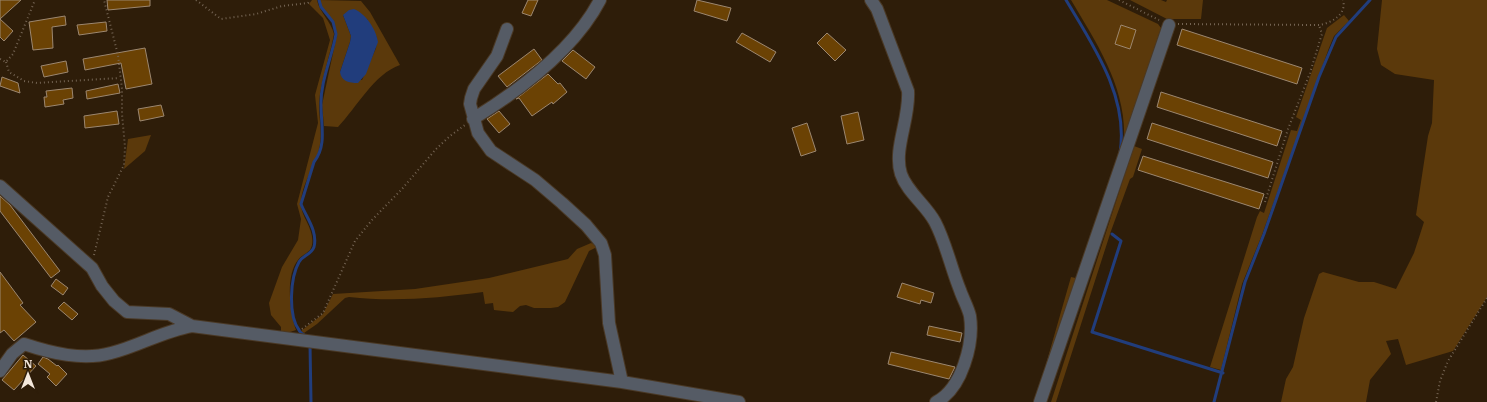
<svg xmlns="http://www.w3.org/2000/svg" width="1487" height="402" font-family="'IBM Plex Serif',serif">
<style>
.green{fill:#5b390b;fill-rule:evenodd}
.water{fill:#213d7c}
.lines{fill:none;stroke-linecap:round;stroke-linejoin:round}
.stream{stroke:#213d7c;stroke-width:3}
.building{fill:#6b4204;stroke:#9c8770}
.minor-casing{stroke:#4a3926;stroke-width:14}
.path{stroke:#736352;stroke-width:2;stroke-dasharray:1 3;stroke-linecap:butt}
.minor{stroke:#555b65;stroke-width:12}
</style>
<rect width="100%" height="100%" fill="#2e1d09"/>
<path class="green" d="M312,0H317C319,12 331,21 334,34C330,57 320,82 319,105C319,123 324,137 317,156C312,171 302,185 301,202C300,217 315,228 312,245C310,254 303,253 298,260C285,276 290,312 296,330L281,335V327L271,315L269,303L282,267L298,240L301,219L297,204L318,123L315,95L330,40L323,18L309,4Z
M319,0L361,1L370,12L400,65C374,74 357,107 338,127L324,126L322,105L337,34L333,22L321,7ZM343,15L367,19L377,38L376,48L362,80L340,72L350,42L351,36Z
M1071,0H1107L1158,24L1161,28L1124,141C1127,88 1097,44 1071,0Z
M1130,0H1161L1166,2L1167,0H1203L1201,19H1167Z
M1382,0H1487V297L1453,351L1406,365L1398,339L1386,341L1391,354L1370,380L1366,402H1281L1286,379L1293,367L1304,318L1319,274L1323,272L1359,282H1374L1396,289L1414,253L1424,222L1416,215L1428,136L1432,123L1434,80L1395,74L1381,65L1377,49Z
M1344,15L1349,21L1334,36L1329,48L1262,235L1242,284L1221,370L1210,367L1257,217L1260,211L1264,213L1291,130L1297,131L1301,120L1296,117L1327,28Z
M151,135L145,151L124,169L128,139Z
M1134,146L1142,149L1133,177L1130,179L1111,231L1056,402H1051Z
M591,243L599,246L589,251L565,302L558,307L551,308H534L526,305L520,306L513,312L494,310L493,303L485,304L483,292C439,298 394,302 349,297L345,298L317,324L304,333L301,331L323,314L333,294L415,289L489,278L568,259L577,249Z
M1071,277L1080,279L1038,392Z"/>
<path class="water" d="M354,9C366,14 376,29 378,42L366,74L358,83C349,83 341,81 340,72L350,42L351,36L343,15L349,10Z"/>
<g class="lines">
<path class="stream" d="M1066,0C1093,45 1129,97 1120,153
M1112,234L1121,241L1092,332L1223,373
M306,336C304,335 300,333 299,330C288,315 290,278 299,262C303,255 311,255 314,247C318,231 306,217 301,204L314,162C327,146 321,125 321,106C320,82 332,57 336,34L333,22L321,7L319,0
M310,345L311,402
M1214,402L1245,282L1264,234L1319,77L1336,37L1370,0"/>
</g>
<path class="building" d="M0,0H21L0,19Z
M107,0H150V6L108,10Z
M528,0H538L531,16L522,13Z
M697,0L731,8L727,21L694,11Z
M65,16L66,25L52,27L53,48L33,50L29,22Z
M0,19L13,31L4,41L0,37Z
M106,22L107,31L79,35L77,25Z
M1121,25L1136,30L1130,49L1115,44Z
M1182,29L1302,68L1297,84L1177,45Z
M742,33L776,52L770,62L736,42Z
M827,33L846,50L835,61L817,43Z
M145,48L152,84L126,89L121,63L85,70L83,59Z
M534,49L542,60L507,87L498,76Z
M573,50L595,67L586,79L562,61Z
M66,61L68,72L44,77L41,66Z
M548,74L558,84L560,83L567,92L553,104L552,102L532,116L519,98L516,99Z
M2,77L18,83L20,93L0,86Z
M118,84L120,93L87,99L86,91Z
M72,88L73,98L63,100L64,104L45,107L44,97H47L46,91Z
M1161,92L1282,131L1277,146L1157,107Z
M161,105L164,116L140,121L138,109Z
M117,111L119,124L85,128L84,116Z
M499,111L510,124L499,133L487,119Z
M858,112L864,140L847,144L841,116Z
M807,123L816,151L801,156L792,128Z
M1152,123L1273,162L1268,178L1147,139Z
M1143,156L1264,194L1259,209L1138,170Z
M0,196L10,205L60,271L51,278L0,211Z
M0,272L23,303L20,305L36,322L14,341L4,330L0,333Z
M56,279L68,288L63,295L51,286Z
M902,283L934,293L931,303L921,300L920,304L897,297Z
M64,302L78,314L72,320L58,308Z
M929,326L962,333L960,342L927,335Z
M891,352L955,367L949,379L888,364Z
M23,355L36,366L14,390L2,380Z
M43,357L48,359L57,366L58,365L67,374L56,386L47,377L50,374L38,364Z"/>
<g class="lines">
<g class="minor-casing">
<path id="minor" d="M871,0L877,9L908,91C910,119 893,149 901,174C907,192 926,205 935,222C946,243 951,268 960,290C963,299 968,307 970,316C974,343 962,389 936,402
M507,29L497,56L474,89L471,98L470,104L478,133L491,151L535,180L562,203L586,225L601,243L605,255L609,323L622,382
M473,119C520,90 574,50 600,0
M0,186L92,268L102,286L114,301L127,312L169,314L192,326
M0,371L12,354L24,344C51,353 83,361 111,353C139,346 163,331 192,326L622,382L739,402
M1040,402L1169,25"/>
</g>
<path class="path" d="M196,0L221,19L256,14L282,6L308,3L310,0
M1119,0L1159,20
M1178,24L1319,25C1332,23 1347,14 1343,0
M0,59L6,62L13,54L35,0
M6,62L9,72L24,81L37,83L119,78
M1265,202L1288,129L1310,73L1320,40L1322,34L1319,25
M94,255L108,197L124,165L125,147L122,114V89L118,55L104,0
M302,329L323,313L355,241L372,220L402,189L436,149L450,136L465,125
M1436,402L1440,381L1448,361L1487,298"/>
<use href="#minor" class="minor"/>
</g>
<g transform="translate(28 374)" stroke="#2e1d09" stroke-width="3" paint-order="stroke">
<path d="M0-3L7 15L0 10L-7 15Z" fill="#f4e8db"/>
<text y="-6" font-size="11" font-weight="bold" text-anchor="middle" fill="#f4e8db">N</text>
</g>
</svg>
